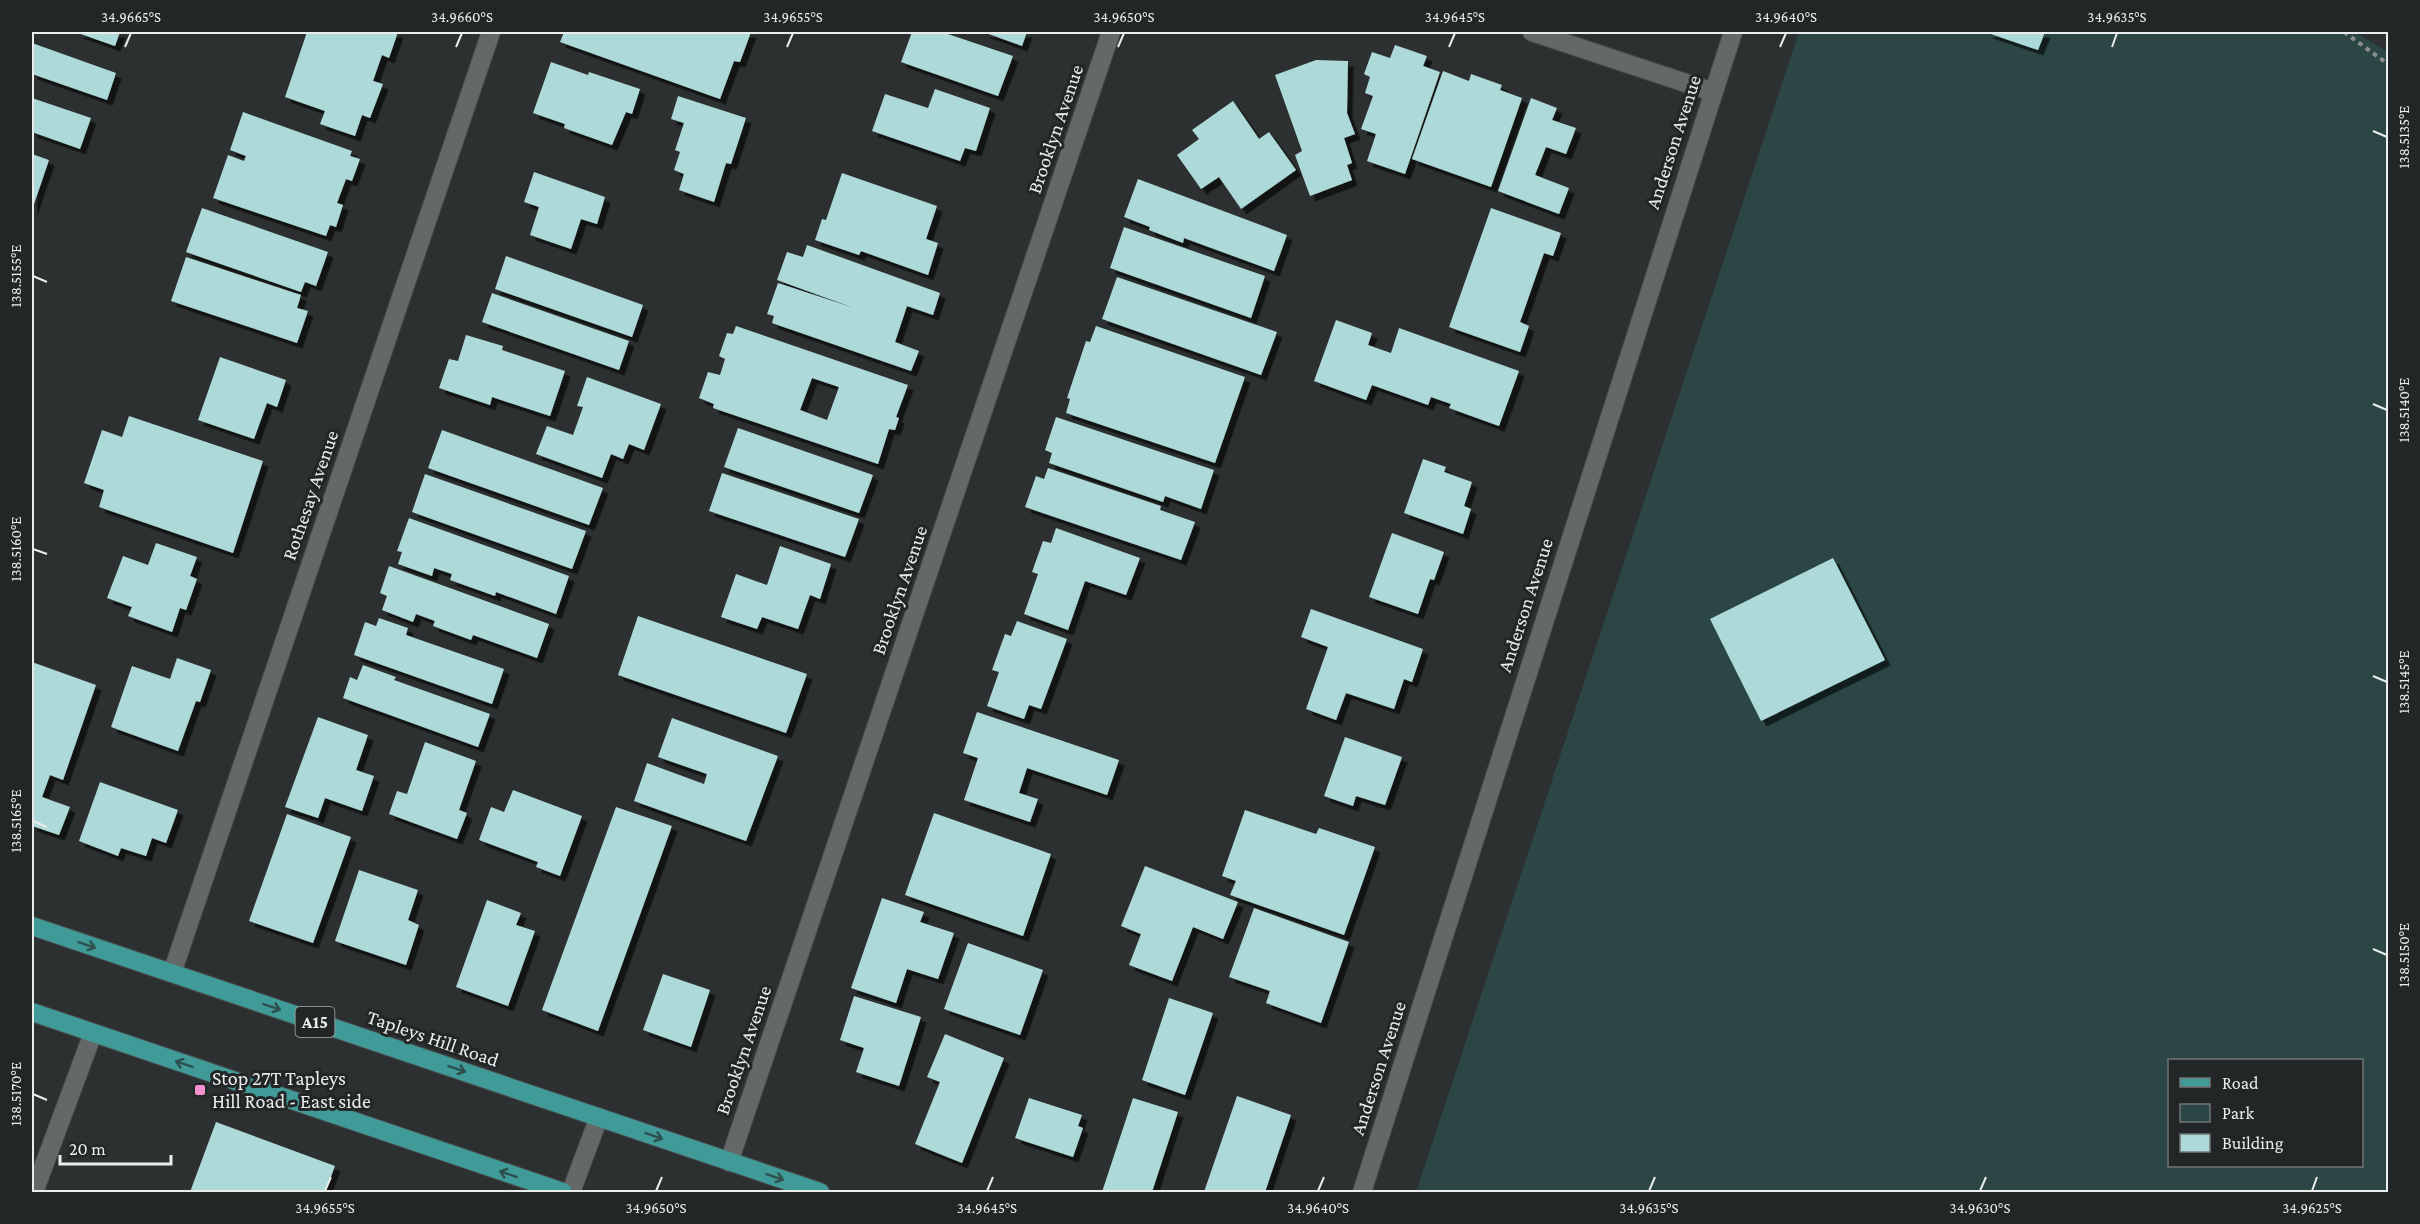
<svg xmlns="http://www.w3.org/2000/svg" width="2420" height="1224" font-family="'Crimson Pro',serif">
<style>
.green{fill:#2b4645;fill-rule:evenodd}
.building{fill:#addad8;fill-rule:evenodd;filter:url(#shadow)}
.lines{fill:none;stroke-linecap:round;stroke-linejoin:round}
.minor-casing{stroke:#484b4b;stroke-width:20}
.major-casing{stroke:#484b4b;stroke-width:20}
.path{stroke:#8c8f8f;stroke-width:4;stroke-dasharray:4.5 4.5;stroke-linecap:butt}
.minor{stroke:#656868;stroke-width:18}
.major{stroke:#3f9a98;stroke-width:18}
.oneway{stroke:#2d4f4e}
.ticks{fill:none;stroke:#ebeded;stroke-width:2}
.poi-dot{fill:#f690cf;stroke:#232626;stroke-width:2}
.labels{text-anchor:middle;stroke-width:6;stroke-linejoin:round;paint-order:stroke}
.shield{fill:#232626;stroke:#afb1b1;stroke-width:1.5}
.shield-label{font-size:18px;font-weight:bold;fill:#ebeded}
.street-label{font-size:20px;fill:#ebeded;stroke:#232626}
.poi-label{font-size:20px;fill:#ebeded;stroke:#232626;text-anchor:start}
.neatline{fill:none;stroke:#ebeded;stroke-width:2}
.ticks-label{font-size:15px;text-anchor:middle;fill:#ebeded}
</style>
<defs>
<filter id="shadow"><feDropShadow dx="5.5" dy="5.5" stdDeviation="0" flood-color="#0009"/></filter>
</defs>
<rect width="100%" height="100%" fill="#2d3030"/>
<path class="green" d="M1799,32H2355L2388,52V1192H1416ZM2170,1060H2362V1166H2170Z"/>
<path class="building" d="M75,32H120L115,46Z
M307,32H398L389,58L382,55L373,81L383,84L370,118L362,115L355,136L320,124L325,111L285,97Z
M564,32H751L740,62L734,61L720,99L560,42Z
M912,32H942L1013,56L998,96L901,62Z
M983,32H1027L1022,46Z
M1985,32H2045L2038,50Z
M32,43L116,73L107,100L32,74Z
M1395,45L1427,56L1423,66L1440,72L1405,174L1367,161L1376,134L1361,129L1373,96L1365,93L1370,77L1364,74L1372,52L1390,58Z
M1316,60L1348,61L1347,113L1355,134L1344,138L1352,163L1347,165L1352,180L1310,196L1295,155L1302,151L1275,75Z
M551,62L588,75L589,72L640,89L632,114L626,112L612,145L564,128L565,124L533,113Z
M1443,71L1469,81L1471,74L1502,85L1500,90L1522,98L1491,187L1412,159Z
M935,89L990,108L976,151L965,148L960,161L872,131L885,94L928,108Z
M678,96L746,118L731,164L726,163L714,202L679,190L684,174L674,170L680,152L675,150L684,123L671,119Z
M32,98L91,118L80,149L32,132Z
M1531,98L1557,108L1552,120L1576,128L1566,154L1546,147L1535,175L1569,188L1559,214L1498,191Z
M1233,101L1259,139L1269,132L1296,170L1241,209L1219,177L1201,189L1177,155L1199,139L1192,130Z
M243,112L352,151L350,156L360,159L352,181L346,179L337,203L343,205L336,227L330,225L326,236L213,198L228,155L244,161L246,156L230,150Z
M32,154L49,160L32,210Z
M534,172L605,197L597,224L581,219L571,249L530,235L539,207L524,202Z
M842,173L937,206L926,239L938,243L928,275L861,251L859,255L815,240L822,219L826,220Z
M1138,179L1287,235L1274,271L1184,238L1183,243L1149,230L1150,227L1124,217Z
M202,208L328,252L316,286L305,282L301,292L186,252Z
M1491,208L1561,233L1553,256L1544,253L1520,322L1529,326L1520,352L1449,327Z
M1124,227L1265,276L1251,318L1110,268Z
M807,245L940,293L933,315L907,306L895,342L919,351L911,371L772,323L774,316L767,314L778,283L854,308L777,280L787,252L803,257Z
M506,256L643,305L632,337L495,289Z
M186,257L301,295L297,308L308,311L297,343L171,301Z
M1117,277L1277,332L1261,375L1102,319Z
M492,293L629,341L619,370L482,322Z
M1336,320L1372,333L1368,345L1391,353L1399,328L1519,371L1499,426L1449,408L1451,404L1431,397L1428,405L1372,385L1366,400L1314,381Z
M736,326L908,385L896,417L899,418L895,430L889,429L878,464L713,408L714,404L699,398L708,372L720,375L725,359L719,356L727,333L733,334ZM812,378L839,387L827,420L800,410Z
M1096,326L1245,377L1215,463L1066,413L1070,399L1067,398L1086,341L1090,342Z
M466,335L503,346L502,350L565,371L550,416L492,397L490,405L439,388L449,359L458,361Z
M220,357L286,380L277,407L267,403L254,439L198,420Z
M587,377L661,404L644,450L629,444L623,459L611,454L602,478L536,454L547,426L573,435L583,407L577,406Z
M129,416L263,461L233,553L99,507L104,490L84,483L102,430L122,437Z
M1056,417L1214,470L1201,509L1165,496L1163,502L1049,463L1052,453L1045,450Z
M738,428L873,475L859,513L724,467Z
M442,430L603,488L589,525L428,468Z
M1423,459L1446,467L1444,472L1472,482L1464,506L1471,509L1463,534L1404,513Z
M1048,468L1161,506L1160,510L1195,522L1181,560L1025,507L1036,476L1044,479Z
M722,473L859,519L845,557L709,511Z
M425,474L586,531L572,569L412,512Z
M409,518L569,576L556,614L496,592L495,596L450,580L452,574L434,568L432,576L398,564L402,552L397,551Z
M1056,528L1140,558L1126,595L1085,581L1068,630L1024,614L1038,574L1032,572L1043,541L1051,543Z
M1392,533L1444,552L1434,580L1430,579L1418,614L1369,597Z
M156,543L197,557L190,576L197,579L186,610L180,608L172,632L128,616L132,607L107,598L123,556L148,565Z
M780,546L831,564L820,599L810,595L798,629L762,617L757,629L721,617L736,574L767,585Z
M1833,558L1885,660L1761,721L1710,619Z
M389,566L549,624L537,658L473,635L471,640L433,626L435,621L416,614L413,622L382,610L387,596L380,593Z
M1311,609L1423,649L1412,682L1404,679L1394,709L1346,693L1336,720L1306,709L1328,647L1301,637Z
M638,616L807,674L786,733L618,675Z
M379,618L408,628L406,635L504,669L492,704L354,655L365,622L376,626Z
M1017,621L1067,639L1041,709L1029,705L1024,719L987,706L999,672L992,670L1005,634L1011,636Z
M177,658L211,670L200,702L196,701L178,751L111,727L132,666L170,679Z
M32,662L96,685L63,780L50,775L42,797L70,807L59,835L32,826Z
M363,665L396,677L394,680L490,714L478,747L343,698L350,677L357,680Z
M977,712L1119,760L1107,795L1027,768L1019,793L1038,799L1030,822L964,800L978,758L963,753Z
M318,717L368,735L356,770L374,776L362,811L325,798L318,818L285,807Z
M672,718L778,756L746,841L634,801L647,763L704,784L707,774L658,757Z
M1345,737L1402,757L1385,805L1356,796L1353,806L1324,796Z
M425,742L476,761L459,810L467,813L457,839L389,814L397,791L407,794Z
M100,782L178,810L166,843L152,838L146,856L121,848L118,856L79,841Z
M513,790L582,816L560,876L536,867L538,862L479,840L491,807L504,812Z
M616,807L672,826L598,1031L542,1010Z
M1245,810L1316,834L1319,828L1375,847L1344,935L1230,895L1236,881L1222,876Z
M934,813L1051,854L1023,936L905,895Z
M287,814L351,837L313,943L249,921Z
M1145,866L1238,902L1223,939L1193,927L1172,981L1129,965L1141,934L1121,926Z
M359,870L418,890L408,920L419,925L406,965L335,941Z
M882,898L924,912L920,922L954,933L938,979L907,969L896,1003L851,988Z
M487,900L521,913L516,925L535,931L508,1006L456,987Z
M1254,908L1349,942L1321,1023L1266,1003L1270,991L1229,977Z
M968,943L1043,970L1020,1035L944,1009Z
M663,974L710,990L691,1047L643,1030Z
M854,996L921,1017L899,1086L856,1072L864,1048L840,1040Z
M1169,998L1213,1013L1185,1095L1142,1080Z
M945,1034L1004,1058L962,1163L915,1144L940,1082L927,1077Z
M1237,1096L1291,1115L1265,1192H1204Z
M1029,1098L1082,1115L1078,1126L1083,1128L1073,1157L1015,1138Z
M1133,1098L1178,1112L1152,1192H1102Z
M216,1122L335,1166L325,1192H190Z"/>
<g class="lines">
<g class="minor-casing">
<path id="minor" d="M1532,32L1713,92
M172,973L491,32
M729,1162L1111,32
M34,1192L93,1033
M571,1192L599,1117
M1362,1192L1733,32"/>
</g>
<g class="major-casing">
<path id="major" d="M32,926L820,1192
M32,1012L563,1192"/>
</g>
<path class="path" d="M2344,32L2388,64"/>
<use href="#minor" class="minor"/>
<use href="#major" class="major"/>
</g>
<defs><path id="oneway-shaft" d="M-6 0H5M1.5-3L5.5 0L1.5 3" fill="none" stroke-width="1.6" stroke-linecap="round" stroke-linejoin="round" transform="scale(1.5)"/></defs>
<g class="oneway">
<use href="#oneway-shaft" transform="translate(87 945) rotate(19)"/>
<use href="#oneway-shaft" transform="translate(272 1007) rotate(19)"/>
<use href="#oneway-shaft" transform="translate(184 1064) rotate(-161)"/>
<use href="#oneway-shaft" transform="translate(457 1069) rotate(19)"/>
<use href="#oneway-shaft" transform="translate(654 1136) rotate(19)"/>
<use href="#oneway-shaft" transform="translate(508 1174) rotate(-161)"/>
<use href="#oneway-shaft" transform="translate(775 1177) rotate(19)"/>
</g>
<path class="ticks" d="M125,47L131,33M456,47L462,33M787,47L793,33M1118,47L1124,33M1449,47L1455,33M1780,47L1786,33M2112,47L2117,33M2373,131L2387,137M33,276L47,282M2373,404L2387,410M33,549L47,554M2373,676L2387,682M33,821L47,827M2373,949L2387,955M33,1094L47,1100M325,1191L331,1177M656,1191L662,1177M987,1191L993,1177M1318,1191L1324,1177M1649,1191L1655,1177M1980,1191L1986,1177M2312,1191L2317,1177"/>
<rect class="poi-dot" x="194" y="1084" width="12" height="12" rx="3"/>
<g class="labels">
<rect class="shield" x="295.5" y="1007" width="39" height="30" rx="4.5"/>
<g class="shield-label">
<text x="315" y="1028">A15</text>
</g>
<g class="street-label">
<text transform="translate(1055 129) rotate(-71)" y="7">Brooklyn Avenue</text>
<text transform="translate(1673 142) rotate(-72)" y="7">Anderson Avenue</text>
<text transform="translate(310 495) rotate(-71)" y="7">Rothesay Avenue</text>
<text transform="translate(899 590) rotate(-71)" y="7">Brooklyn Avenue</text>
<text transform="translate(1525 605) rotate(-72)" y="7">Anderson Avenue</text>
<text transform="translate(433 1038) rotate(19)" y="7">Tapleys Hill Road</text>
<text transform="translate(743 1050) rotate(-71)" y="7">Brooklyn Avenue</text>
<text transform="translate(1378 1068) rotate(-72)" y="7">Anderson Avenue</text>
</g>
<g class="poi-label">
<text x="212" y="1085">Stop 27T Tapleys<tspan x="212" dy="23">Hill Road - East side</tspan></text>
</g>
</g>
<rect width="2420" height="1224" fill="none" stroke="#232626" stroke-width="66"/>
<rect x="2168" y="1059" width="195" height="108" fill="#232626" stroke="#737676" stroke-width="1.5"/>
<rect x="2180" y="1078" width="30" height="9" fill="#3f9a98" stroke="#737676" stroke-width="1.5"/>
<text x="2222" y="1089" font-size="18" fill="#ebeded">Road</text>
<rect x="2180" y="1104" width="30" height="18" fill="#2b4645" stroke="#737676" stroke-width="1.5"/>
<text x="2222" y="1119" font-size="18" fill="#ebeded">Park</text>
<rect x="2180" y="1134" width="30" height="18" fill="#addad8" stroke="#737676" stroke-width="1.5"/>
<text x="2222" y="1149" font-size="18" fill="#ebeded">Building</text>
<path d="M60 1155v9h111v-9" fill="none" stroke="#ebeded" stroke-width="3"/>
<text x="69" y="1155" font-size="18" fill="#ebeded" stroke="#232626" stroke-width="4.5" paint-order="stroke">20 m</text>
<rect x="33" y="33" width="2354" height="1158" class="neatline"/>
<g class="ticks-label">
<text x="131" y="22">34.9665°S</text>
<text x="462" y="22">34.9660°S</text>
<text x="793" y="22">34.9655°S</text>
<text x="1124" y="22">34.9650°S</text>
<text x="1455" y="22">34.9645°S</text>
<text x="1786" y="22">34.9640°S</text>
<text x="2117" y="22">34.9635°S</text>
<text transform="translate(2404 137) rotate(-90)" y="5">138.5135°E</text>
<text transform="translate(16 276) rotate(-90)" y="5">138.5155°E</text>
<text transform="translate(2404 410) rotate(-90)" y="5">138.5140°E</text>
<text transform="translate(16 549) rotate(-90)" y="5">138.5160°E</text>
<text transform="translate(2404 682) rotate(-90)" y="5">138.5145°E</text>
<text transform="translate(16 821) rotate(-90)" y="5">138.5165°E</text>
<text transform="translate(2404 955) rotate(-90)" y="5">138.5150°E</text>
<text transform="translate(16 1094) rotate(-90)" y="5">138.5170°E</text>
<text x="325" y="1213">34.9655°S</text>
<text x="656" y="1213">34.9650°S</text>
<text x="987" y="1213">34.9645°S</text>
<text x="1318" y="1213">34.9640°S</text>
<text x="1649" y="1213">34.9635°S</text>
<text x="1980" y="1213">34.9630°S</text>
<text x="2312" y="1213">34.9625°S</text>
</g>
</svg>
